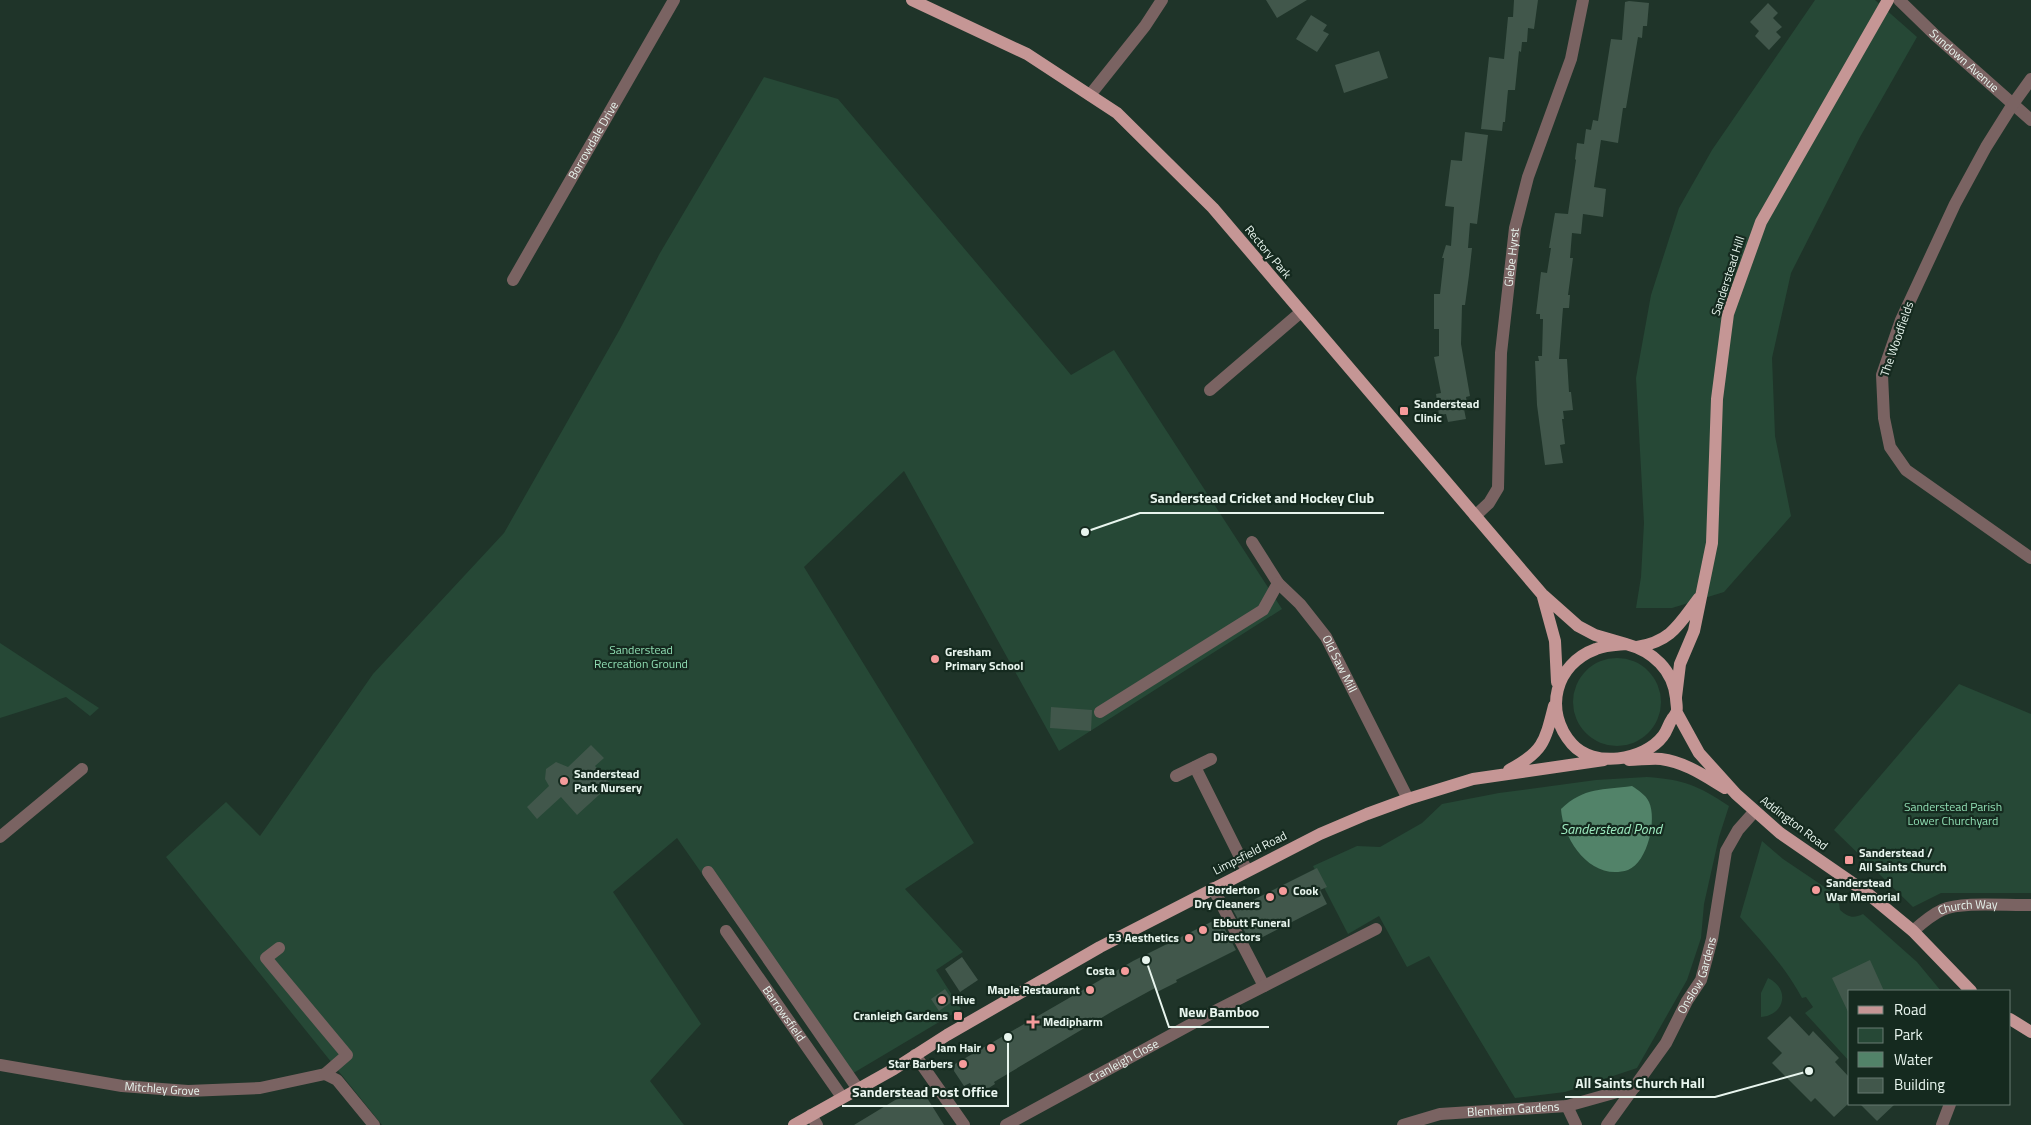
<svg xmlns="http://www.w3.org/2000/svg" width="2031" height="1125" font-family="'Titillium Web',sans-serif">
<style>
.green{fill:#264836}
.water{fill:#528369}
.building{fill:#41574b}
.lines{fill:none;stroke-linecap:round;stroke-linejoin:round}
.minor{stroke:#7a6362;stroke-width:12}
.major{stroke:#c59695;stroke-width:12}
.poi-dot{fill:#f59b9b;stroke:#152a1f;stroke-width:2}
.labels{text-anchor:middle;stroke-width:4.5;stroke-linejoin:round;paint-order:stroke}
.street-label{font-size:12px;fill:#e8f5ee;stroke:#152a1f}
.poi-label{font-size:12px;font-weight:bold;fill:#e8f5ee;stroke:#152a1f;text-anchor:start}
.park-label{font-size:12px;fill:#91dfb4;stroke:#152a1f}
.water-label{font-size:14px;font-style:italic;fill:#9eecc1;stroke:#152a1f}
.leader{fill:none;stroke:#e8f5ee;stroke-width:2}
.callout-dot{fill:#e8f5ee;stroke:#152a1f;stroke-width:2}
.callout-label{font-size:14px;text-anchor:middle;font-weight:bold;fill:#e8f5ee;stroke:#152a1f;stroke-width:4.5;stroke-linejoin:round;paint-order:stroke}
</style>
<rect width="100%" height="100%" fill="#1f3429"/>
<path class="green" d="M1815,0H1875L1917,37L1860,137L1791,273L1772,358L1775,436L1791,516L1724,592L1672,608H1636L1641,577L1644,523L1636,378L1651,295L1679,208L1712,150Z
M764,77L838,99L1071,375L1114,350L1282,609L1059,751L904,471L804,567L974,843L905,889L963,952L936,970L961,1009L845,1078L677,838L613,892L701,1024L650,1081L684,1125H382L166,857L226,802L260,836L373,674L504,533L620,329L660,253Z
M0,643L99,708L90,716L66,697L0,718Z
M1573 702a44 44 0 1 1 88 0a44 44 0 1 1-88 0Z
M1959,684L2031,714V893H1941L1913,907L1834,830Z
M1647,777C1685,780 1697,785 1729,806L1719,837L1704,904L1701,938L1687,980L1637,1068L1565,1092L1515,1098L1429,956L1407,967L1379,916L1348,934L1313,866L1357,846L1380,847L1422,823L1442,804L1499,793L1596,780Z
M1762,841L1783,859L1838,896L1840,910C1848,917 1853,919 1863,914L1917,962L1941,991H1850V1062L1805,1013L1813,1007L1806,997L1802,998C1786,968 1763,943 1740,917Z
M1768,978C1792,990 1783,1016 1761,1017V993Z"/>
<path class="water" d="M1632,786C1638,790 1646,795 1649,802C1657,819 1648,862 1628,870C1591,882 1563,840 1561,809C1584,787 1603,790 1632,786Z"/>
<path class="building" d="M1266,0H1307L1277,18Z
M1514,0H1538L1534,29L1528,28L1527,42H1522L1521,52L1519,51L1515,90H1508L1505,122H1503L1502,131L1481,129L1489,57L1504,59L1508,17H1513Z
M1629,1L1649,3L1647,26H1643L1642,38L1638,37L1626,108H1623L1618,143L1601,140L1594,187L1606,189L1603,217L1583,214L1581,234L1572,233L1570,258H1573L1568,295H1570L1569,308H1563L1559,359H1567L1569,392H1571L1573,410L1563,411L1564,419H1562L1565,444L1560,445L1563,463L1545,465L1537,405L1535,361H1539L1538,356H1542L1543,319H1540V314H1536L1541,272L1547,273L1551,248H1549L1555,213L1568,214L1576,160L1575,159L1577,143L1584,144L1586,129L1591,130L1593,120L1598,121L1611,39L1622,40L1625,2Z
M1768,3L1778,13L1773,18L1782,27L1776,32L1781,37L1769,50L1755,36L1759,31L1750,22Z
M1311,15L1327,25L1323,31L1329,34L1317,52L1296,39Z
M1379,51L1388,78L1344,93L1335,65Z
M1465,132L1488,135L1477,224L1470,223L1468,248H1472L1469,275L1465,305H1462L1461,344L1470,396L1466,397L1468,409H1464L1466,419L1448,422L1446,414L1439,415L1436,394L1441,393L1434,357L1439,356V329H1434V294H1440L1444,258H1442L1446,245L1451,246L1454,207L1445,206L1451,160L1462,161Z
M1051,707L1092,710L1091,731L1050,728Z
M591,745L604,758L595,766L611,784L577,815L561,797L537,819L527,807L549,786L545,779L546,769L556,762L568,767Z
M1317,868L1327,887L1320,890L1327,904L1251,943L1233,910Z
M1219,918L1236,950L1176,980L1177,982L1157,992L1155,988L1113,1011L994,1082L995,1084L978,1095L970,1083L964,1086L954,1071L955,1064L1133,961Z
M962,957L978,980L960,992L945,969Z
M1870,960L1884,991H1850V1016L1832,978Z
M945,989L953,1001L939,1011L931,999Z
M1790,1016L1809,1036L1813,1031L1839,1058L1835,1062L1850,1078V1102L1834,1117L1815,1098L1811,1102L1772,1063L1782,1053L1767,1038Z
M910,1091L924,1093L944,1125H854Z
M1860,1104H1895L1877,1121Z"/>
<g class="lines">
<g class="minor">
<path id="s1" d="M1899,0L1935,35L2031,120"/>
<path d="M2031,79L2013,104L1986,147L1955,204L1901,320L1882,375L1884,418L1890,447L1906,470L2031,558"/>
<path d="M1090,95L1145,26L1162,0"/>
<path id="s2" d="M513,280L674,0"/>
<path d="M1210,390L1301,312"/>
<path id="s3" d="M1475,516L1489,503L1498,488L1501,353L1515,228L1528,177L1571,59L1583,0"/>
<path id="s4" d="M1252,542L1278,583L1300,604L1326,637L1408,799"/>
<path d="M1100,712L1263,610L1278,583"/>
<path d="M1195,767L1247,871"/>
<path d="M1176,776L1211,759"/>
<path d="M0,837L82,769"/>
<path d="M708,872L858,1089"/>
<path d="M1213,888L1264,986"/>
<path id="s5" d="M726,931L842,1097"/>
<path id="s6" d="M1913,931C1922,923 1931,915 1942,910C1962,901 2008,906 2031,905"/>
<path d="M915,1055L964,1125"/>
<path id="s7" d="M0,1065L122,1086L188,1091L260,1088L325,1074L347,1055L266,958L279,948"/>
<path d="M325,1074L337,1080L374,1125"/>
<path d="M1567,1106L1576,1125"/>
<path d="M811,1115L817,1125"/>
<path id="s8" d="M1006,1125L1219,1009L1376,929"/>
<path id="s9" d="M1403,1125L1440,1114L1567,1106L1635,1087"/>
<path id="s10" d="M1607,1125L1666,1043L1687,1001L1701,980L1712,939L1726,851L1738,830L1754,812"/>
<path d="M1942,1125L1950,1104"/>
</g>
<path class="major" d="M912,0L1027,54L1117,113L1213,208L1542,594L1578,626L1595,635L1626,644
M1543,597L1555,641L1557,682
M1626,644C1653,651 1673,670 1676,698C1676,702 1678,710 1676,713C1675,716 1673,717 1672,719C1668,725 1667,731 1663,736C1644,761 1593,768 1572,744C1543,711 1555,664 1596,649C1606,645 1616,645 1626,644Z
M1637,647C1672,641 1679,624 1699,598
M1676,697L1680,664L1694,631L1712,543L1717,399L1728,314L1761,222L1888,0
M1677,713L1699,753L1736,794L1780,833L1867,893L1913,931L1971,991
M1629,760C1639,760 1651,758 1661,759C1685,762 1705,776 1725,788
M1509,770C1543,752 1545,742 1554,706
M2010,1019L2031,1032
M794,1125L894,1069L947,1035L1100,947L1320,834L1367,814L1408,799L1473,779L1604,760"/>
</g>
<g class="poi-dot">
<rect x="1399" y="406" width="10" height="10" rx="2.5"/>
<circle cx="935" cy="659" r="5"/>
<circle cx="564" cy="781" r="5"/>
<rect x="1844" y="855" width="10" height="10" rx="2.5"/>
<circle cx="1816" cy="890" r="5"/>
<circle cx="1283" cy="891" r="5"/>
<circle cx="1270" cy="897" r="5"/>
<circle cx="1203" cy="930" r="5"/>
<circle cx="1189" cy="938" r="5"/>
<circle cx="1125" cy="971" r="5"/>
<circle cx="1090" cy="990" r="5"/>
<circle cx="942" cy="1000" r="5"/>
<rect x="953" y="1011" width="10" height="10" rx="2.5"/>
<path d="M1030.5 1014.5h5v5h5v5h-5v5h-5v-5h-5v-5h5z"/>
<circle cx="991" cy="1048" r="5"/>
<circle cx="963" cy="1064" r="5"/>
</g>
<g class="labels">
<g class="street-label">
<text dy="4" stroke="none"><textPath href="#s1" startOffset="89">Sundown Avenue</textPath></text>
<text dy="4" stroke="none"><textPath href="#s2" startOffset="161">Borrowdale Drive</textPath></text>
<text transform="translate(1268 252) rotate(50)" y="4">Rectory Park</text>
<text dy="4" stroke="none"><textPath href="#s3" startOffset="268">Glebe Hyrst</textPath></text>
<text transform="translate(1728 276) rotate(-72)" y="4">Sanderstead Hill</text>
<text transform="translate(1897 339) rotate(-71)" y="4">The Woodfields</text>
<text dy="4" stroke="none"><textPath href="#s4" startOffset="151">Old Saw Mill</textPath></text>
<text transform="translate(1794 823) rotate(37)" y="4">Addington Road</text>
<text transform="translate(1250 853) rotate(-27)" y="4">Limpsfield Road</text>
<text dy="4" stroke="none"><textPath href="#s6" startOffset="62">Church Way</textPath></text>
<text dy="4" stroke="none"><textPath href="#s10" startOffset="176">Onslow Gardens</textPath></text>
<text dy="4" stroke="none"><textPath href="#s5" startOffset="101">Barrowsfield</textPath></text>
<text dy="4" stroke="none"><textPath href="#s8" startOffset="134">Cranleigh Close</textPath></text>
<text dy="4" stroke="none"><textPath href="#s7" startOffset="164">Mitchley Grove</textPath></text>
<text dy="4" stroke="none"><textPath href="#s9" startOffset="112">Blenheim Gardens</textPath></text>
</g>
<g class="poi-label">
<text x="1414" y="408">Sanderstead<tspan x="1414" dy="14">Clinic</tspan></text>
<text x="945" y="656">Gresham<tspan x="945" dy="14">Primary School</tspan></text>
<text x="574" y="778">Sanderstead<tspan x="574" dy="14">Park Nursery</tspan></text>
<text x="1859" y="857">Sanderstead /<tspan x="1859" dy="14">All Saints Church</tspan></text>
<text x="1826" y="887">Sanderstead<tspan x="1826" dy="14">War Memorial</tspan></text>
<text x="1260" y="894" text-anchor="end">Borderton<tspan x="1260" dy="14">Dry Cleaners</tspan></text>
<text x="1293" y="895">Cook</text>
<text x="1213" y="927">Ebbutt Funeral<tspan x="1213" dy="14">Directors</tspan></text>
<text x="1179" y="942" text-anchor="end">53 Aesthetics</text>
<text x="1115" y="975" text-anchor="end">Costa</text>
<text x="1080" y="994" text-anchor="end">Maple Restaurant</text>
<text x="952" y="1004">Hive</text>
<text x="948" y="1020" text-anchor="end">Cranleigh Gardens</text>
<text x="1043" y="1026">Medipharm</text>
<text x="981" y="1052" text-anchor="end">Jam Hair</text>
<text x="953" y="1068" text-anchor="end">Star Barbers</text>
</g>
<g class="park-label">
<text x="641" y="654">Sanderstead<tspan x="641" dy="14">Recreation Ground</tspan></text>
<text x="1953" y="811">Sanderstead Parish<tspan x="1953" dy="14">Lower Churchyard</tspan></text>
</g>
<g class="water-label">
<text x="1611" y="834">Sanderstead Pond</text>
</g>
</g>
<path class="leader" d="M1085 532L1140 513H1384M1146 960L1169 1027H1269M1809 1071L1715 1097H1565M1008 1037L1008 1106H842"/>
<g class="callout-dot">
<circle cx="1085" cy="532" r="5"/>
<circle cx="1146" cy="960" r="5"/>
<circle cx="1809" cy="1071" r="5"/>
<circle cx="1008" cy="1037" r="5"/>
</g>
<g class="callout-label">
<text x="1262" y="503">Sanderstead Cricket and Hockey Club</text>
<text x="1219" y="1017">New Bamboo</text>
<text x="1640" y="1088">All Saints Church Hall</text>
<text x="925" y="1097">Sanderstead Post Office</text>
</g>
<rect x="1848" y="990" width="162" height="115" fill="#152a1f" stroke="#697b72"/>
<rect x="1858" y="1006" width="25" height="8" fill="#c59695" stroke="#697b72"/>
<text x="1894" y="1015" font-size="15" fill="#e8f5ee">Road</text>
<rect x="1858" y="1028" width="25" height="15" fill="#264836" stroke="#697b72"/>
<text x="1894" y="1040" font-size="15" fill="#e8f5ee">Park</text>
<rect x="1858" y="1052" width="25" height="15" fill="#528369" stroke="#697b72"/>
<text x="1894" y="1065" font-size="15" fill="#e8f5ee">Water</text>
<rect x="1858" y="1078" width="25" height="15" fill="#41574b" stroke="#697b72"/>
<text x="1894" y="1090" font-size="15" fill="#e8f5ee">Building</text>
</svg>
